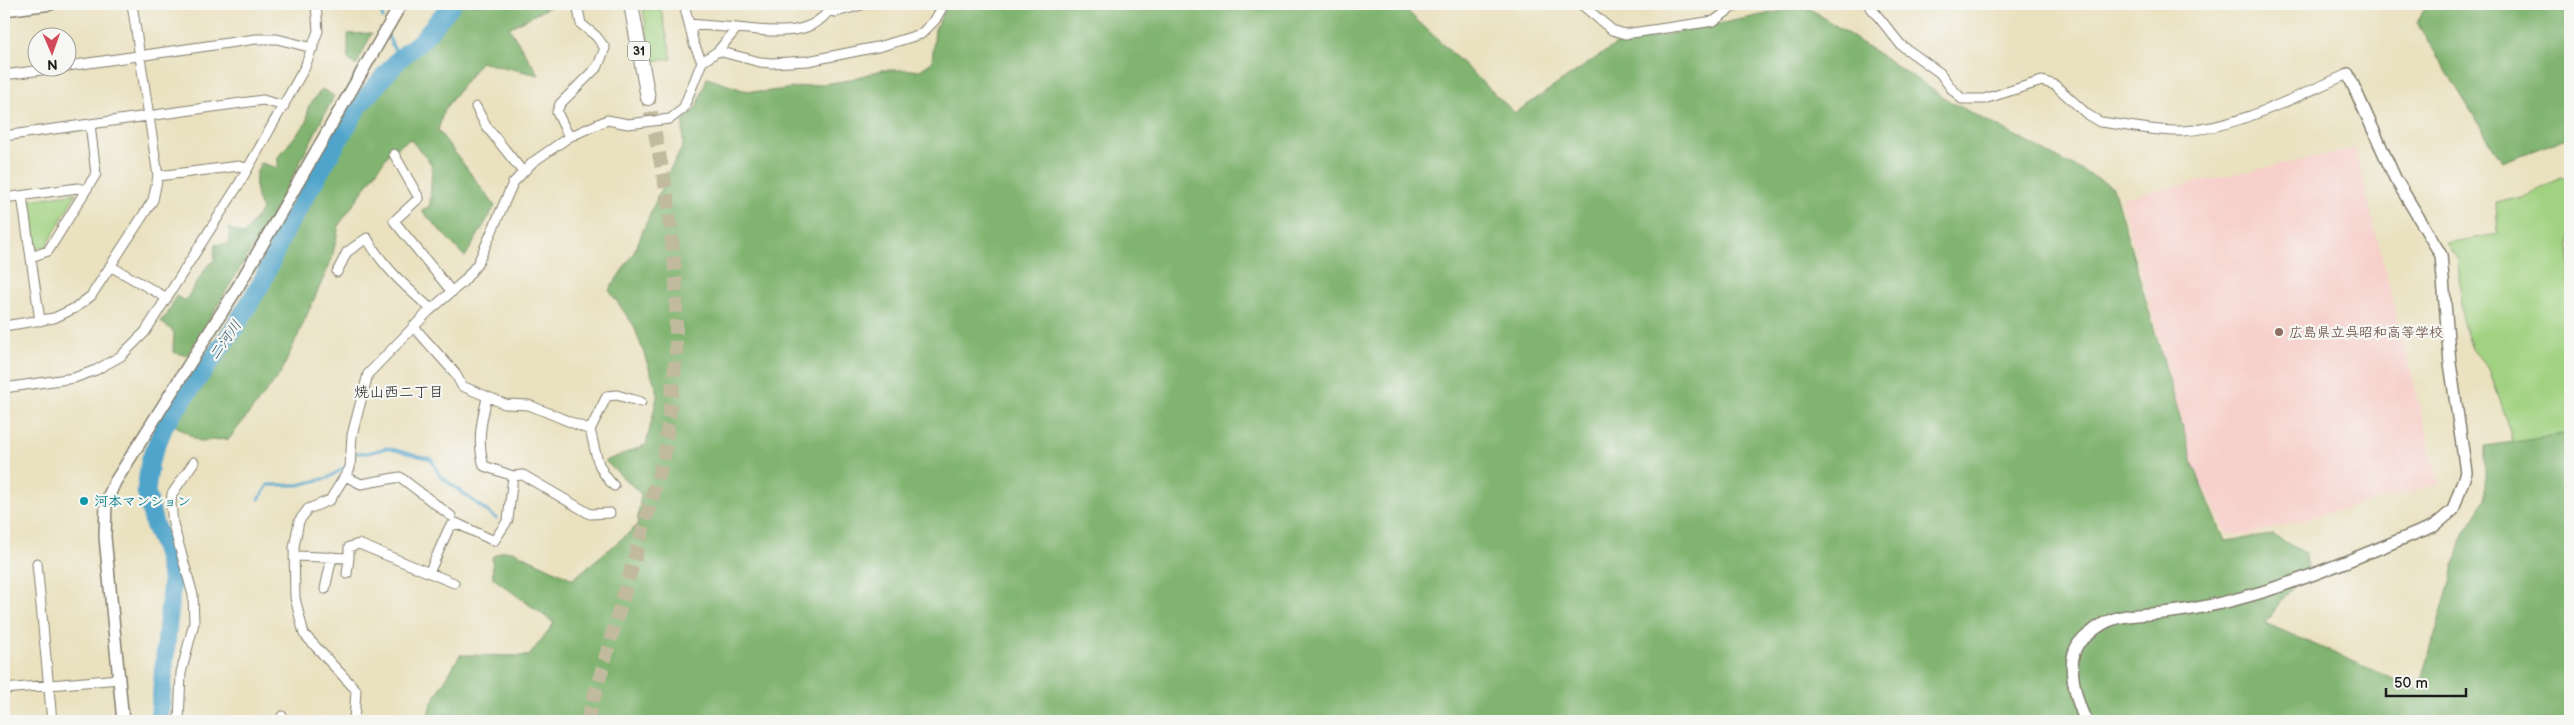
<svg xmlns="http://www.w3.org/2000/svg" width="2574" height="725" font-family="'Balsamiq Sans','Klee One',sans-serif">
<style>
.built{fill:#f7d0cb}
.green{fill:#a1d281;stroke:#5e774e}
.forest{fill:#80b46f;stroke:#4e6846}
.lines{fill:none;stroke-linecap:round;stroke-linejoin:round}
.stream{stroke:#4fa4cb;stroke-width:3}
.river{stroke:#4fa4cb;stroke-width:19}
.primary-tunnel{stroke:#c1ba9e;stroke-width:14;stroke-dasharray:14 7;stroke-linecap:butt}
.minor-casing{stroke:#837e6e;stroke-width:11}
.tertiary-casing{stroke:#837e6e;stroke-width:14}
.primary-casing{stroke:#837e6e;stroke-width:16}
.minor{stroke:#fff;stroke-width:9}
.tertiary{stroke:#fff;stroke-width:11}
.primary{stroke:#fff;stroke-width:14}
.education-dot{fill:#8d6e63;stroke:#f6f6f2;stroke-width:2}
.culture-dot{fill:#0f9aa8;stroke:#f6f6f2;stroke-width:2}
.labels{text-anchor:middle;stroke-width:4.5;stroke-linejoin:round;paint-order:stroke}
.shield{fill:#f6f6f2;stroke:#5d5d5c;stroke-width:1}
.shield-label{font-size:12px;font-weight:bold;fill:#1c1c1c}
.education-label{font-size:14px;font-weight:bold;fill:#785e54;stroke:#f6f6f2;text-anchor:start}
.culture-label{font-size:14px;font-weight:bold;fill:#0d838f;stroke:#f6f6f2;text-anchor:start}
.water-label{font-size:15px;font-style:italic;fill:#33596b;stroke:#f6f6f2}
.neighbourhood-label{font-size:15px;fill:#1c1c1c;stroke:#f6f6f2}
</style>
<rect width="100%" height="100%" fill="#f6f6f2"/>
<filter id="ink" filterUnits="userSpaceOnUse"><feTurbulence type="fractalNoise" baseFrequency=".02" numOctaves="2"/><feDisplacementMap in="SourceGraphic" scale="10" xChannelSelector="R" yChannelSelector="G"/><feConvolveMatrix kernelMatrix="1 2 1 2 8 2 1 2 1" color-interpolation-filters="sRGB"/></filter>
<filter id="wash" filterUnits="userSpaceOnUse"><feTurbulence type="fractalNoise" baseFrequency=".0096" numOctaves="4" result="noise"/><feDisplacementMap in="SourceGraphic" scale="20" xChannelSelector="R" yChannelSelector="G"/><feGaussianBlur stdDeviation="1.12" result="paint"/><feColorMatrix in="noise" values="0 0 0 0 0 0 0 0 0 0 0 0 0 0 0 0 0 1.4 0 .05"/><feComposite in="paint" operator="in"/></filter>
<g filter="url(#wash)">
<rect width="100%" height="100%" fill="#eae1bf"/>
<path class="built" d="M2355,149L2439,484L2247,535L2227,534L2194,466L2121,198Z"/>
<path class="green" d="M643,9H661L672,59L651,61Z
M2562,177L2570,181V586L2522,480L2510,429L2489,369L2472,349L2462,320L2458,260L2446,243L2498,234L2496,203L2530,195Z
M76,193L46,247L36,249L30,200Z"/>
<path class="forest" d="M459,4L553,5L509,28L539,75L480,62L444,110L438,130L495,206L465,257L422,211L430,205L432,165L410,139L390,152L339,225L332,259L281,373L229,439L199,441L173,424L263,296L300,218L365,103Z
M948,4H1400L1515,113L1615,45L1806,6L1951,102L2113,187L2194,466L2225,541L2273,535L2305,553L2308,567L2265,623L2419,690L2463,535L2485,500V446L2570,434V721H426L431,704L460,655L529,656L554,623L493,578L492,557L502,551H513L573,579L637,526L641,494L605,461L646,445L658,393L634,326L609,290L633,254L667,175L683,146V122L697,106L707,78L743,90L763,92L844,81L882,70H920L932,62L935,29Z
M2427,4H2570V137L2502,162L2417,23Z
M372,33L356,66L348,59V34Z
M322,89L334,96L277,207L187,356L173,352L174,332L160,321L167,315L176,296L185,301L208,265L214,261L215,245L230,243L229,228L244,235L262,209C254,197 253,174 261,163L278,168V157L307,122L308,107Z"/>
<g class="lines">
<path class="stream" d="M378,4L383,18
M388,36L399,59
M356,453H368L387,448L431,459L440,476L496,518
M259,499L268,485H298L328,478L347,466"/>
<path class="river" d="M159,721L172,580L166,552L154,524L146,491L150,461L165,424L235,327L262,282L283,234L359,105L399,59L422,40L452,4"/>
</g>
</g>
<g filter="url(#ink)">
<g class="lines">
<path class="primary-tunnel" d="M587,721L664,457L676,358V280L667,194L648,98"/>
<g class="minor-casing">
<path id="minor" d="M684,4L694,44L702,62
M1581,4L1612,30L1625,34L1714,21L1737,4
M1868,4L1901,45L1940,73L1951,88L1962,99H1984L2042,81L2055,85L2088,115L2100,122C2127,125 2156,132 2183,131C2239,128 2298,95 2348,74
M829,11L836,12L865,4
M689,24L737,28
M718,51L760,62L772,63L808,61L882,46L921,34L935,20L944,4
M68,66L256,39H277L313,48
M4,75L57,68
M476,107L486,126L523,172
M4,136L263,100L284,106
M569,137L557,112L560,104L598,66L605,48L596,36L581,24L577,4
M394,154L419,198L394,221L452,292
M158,176L239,166L246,168
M22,196L40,321
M4,198L78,188L85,191
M31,257L48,251L96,174L90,124
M110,266L167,298
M337,272L347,252L367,238C382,266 407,288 431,309
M4,326L54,318L75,308L91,296L153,200L158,176L132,4
M413,326L455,373L462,386L505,404L529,405L590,430L607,396L617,395L641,402
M4,388L74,378L96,370L121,356L145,332L239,184L305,67L318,31L316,4
M487,398C481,422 477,442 484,466L513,476L523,475L590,514L610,513
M590,430C597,455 595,466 614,486
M345,476L361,484L400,477L451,516
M294,556L349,558V547L359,544L454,583
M37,563L52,721
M429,573L449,528L456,523L494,541L508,520L513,476
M347,574L349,558
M325,589L332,557
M4,689L119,679
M282,716V721
M179,721L181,673L194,623L193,595L173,524L171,504L172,494L194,462
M354,721L356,690L304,634L295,598L294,547L299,521L308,509L330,500L350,468L352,435L368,374L428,312L464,281L478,263L513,183L533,162L569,137L607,120L628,124L670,119L683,109L702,62L718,51L737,28C771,31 813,40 833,4"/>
</g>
<g class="tertiary-casing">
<path id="tertiary" d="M4,10L51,4
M123,721L105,537L106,502L115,482L239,285L401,4
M2086,721C2077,703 2065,663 2078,644C2080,641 2086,637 2089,634C2113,612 2133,616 2163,613C2259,603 2345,561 2434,526L2453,510L2466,472L2450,363L2441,255L2395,178L2348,74"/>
</g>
<g class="primary-casing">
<path id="primary" d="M631,4L648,98"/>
</g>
<use href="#minor" class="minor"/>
<use href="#tertiary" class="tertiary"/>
<use href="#primary" class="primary"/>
</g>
</g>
<circle class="education-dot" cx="2279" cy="332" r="5"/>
<circle class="culture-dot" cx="84" cy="501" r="5"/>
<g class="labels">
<rect class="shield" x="628" y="41.5" width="22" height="19" rx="4"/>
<g class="shield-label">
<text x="639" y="55">31</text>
</g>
<g class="education-label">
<text x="2289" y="337">広島県立呉昭和高等学校</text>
</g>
<g class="culture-label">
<text x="94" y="506">河本マンション</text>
</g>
<g class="water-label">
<text transform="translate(225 340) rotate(-55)" y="5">二河川</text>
</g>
<g class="neighbourhood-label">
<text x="399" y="397">焼山西二丁目</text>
</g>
</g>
<rect width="2574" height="725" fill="none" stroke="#f6f6f2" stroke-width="20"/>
<g transform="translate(52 52) rotate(178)"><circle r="24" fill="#f6f6f2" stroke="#9f9f9c"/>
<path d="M0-4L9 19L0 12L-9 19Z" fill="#d1495b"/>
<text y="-8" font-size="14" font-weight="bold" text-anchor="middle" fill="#1c1c1c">N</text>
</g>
<path d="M2386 688v8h80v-8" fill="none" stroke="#1c1c1c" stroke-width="2.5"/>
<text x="2394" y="688" font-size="15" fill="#1c1c1c" stroke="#f6f6f2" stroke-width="4" paint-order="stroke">50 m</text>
</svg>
